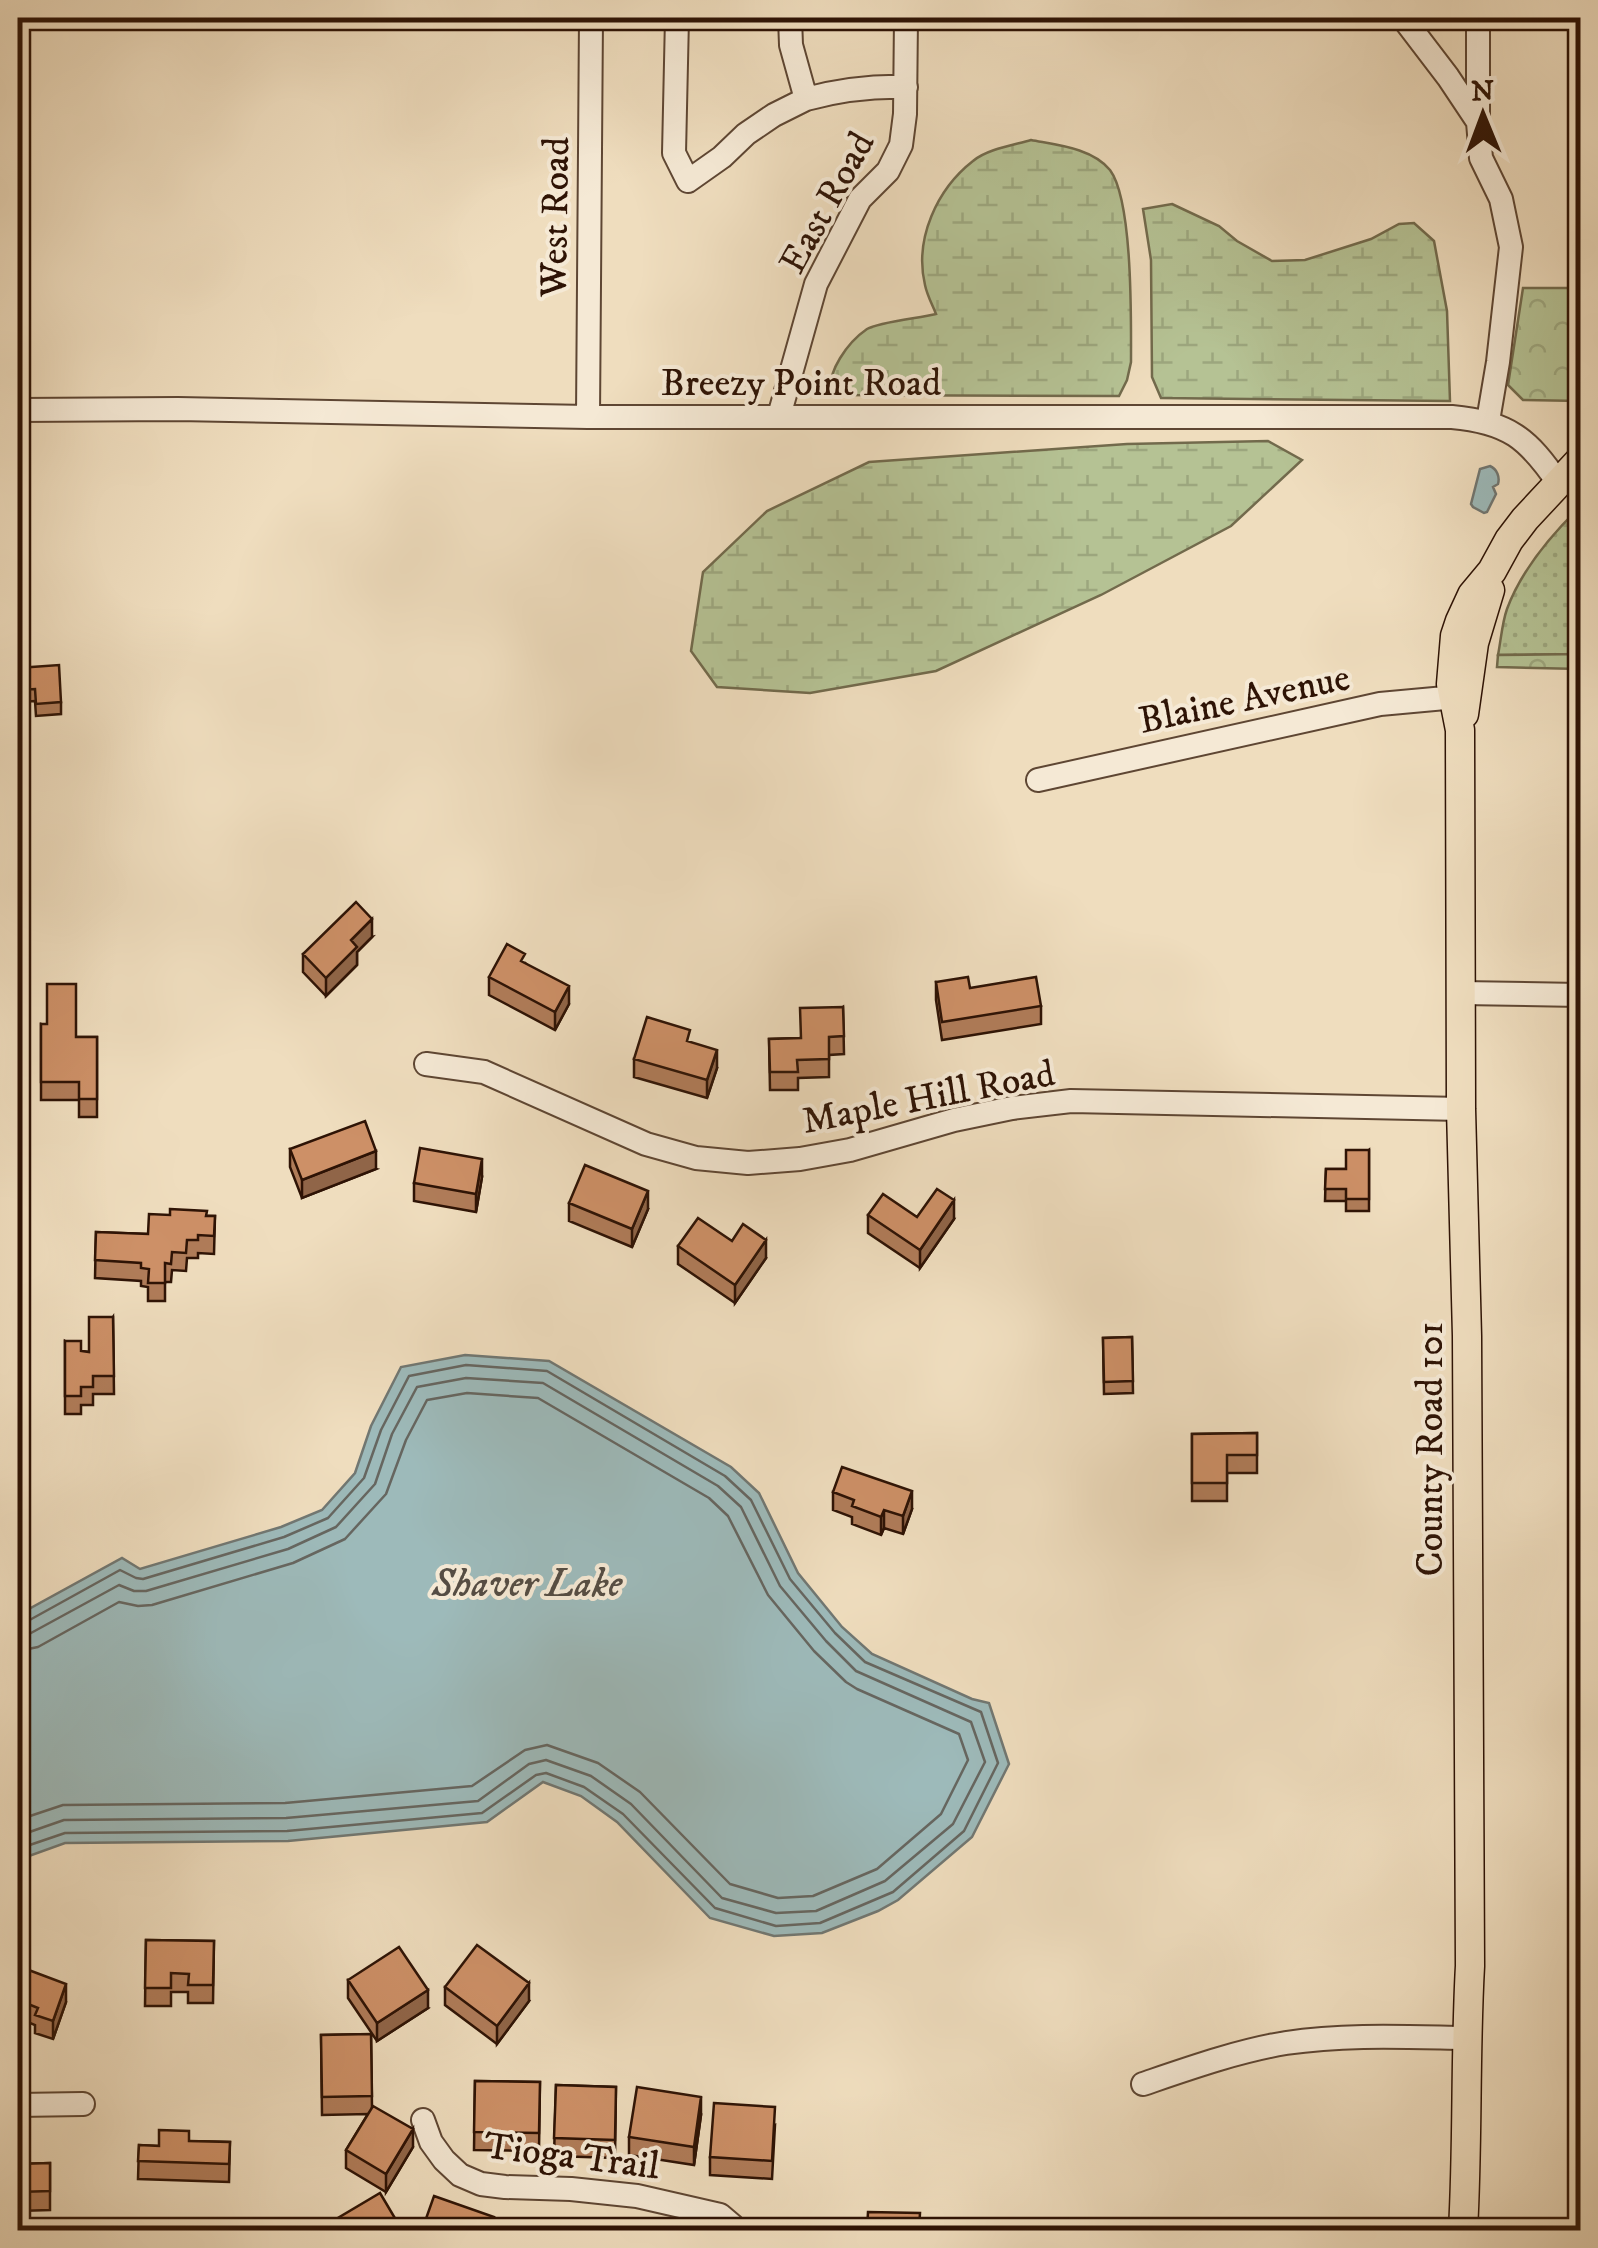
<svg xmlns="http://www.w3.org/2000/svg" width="1598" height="2248" font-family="'IM FELL DW Pica',serif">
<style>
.grass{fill:url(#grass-dots);stroke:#726a4c;stroke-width:2.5}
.forest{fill:url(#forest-crowns);stroke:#726a4c;stroke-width:2.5}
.wetland{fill:url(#wetland-marsh);stroke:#726a4c;stroke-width:2.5}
.water{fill:#9dbaba;stroke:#717772;stroke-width:2.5}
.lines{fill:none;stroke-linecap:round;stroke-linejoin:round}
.shore{stroke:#666660;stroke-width:2.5}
.minor-casing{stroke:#5e4633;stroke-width:26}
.major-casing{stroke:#2e1305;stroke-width:31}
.minor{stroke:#f5e9d5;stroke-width:22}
.major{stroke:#efddbe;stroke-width:28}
.wall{fill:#b07c59;stroke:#2e1305;stroke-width:2.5}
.shaded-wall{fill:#906548;stroke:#2e1305;stroke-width:2.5}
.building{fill:#cd9067;stroke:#2e1305;stroke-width:2.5}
.labels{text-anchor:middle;stroke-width:8;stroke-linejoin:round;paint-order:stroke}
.street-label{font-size:38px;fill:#2e1305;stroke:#f5e9d5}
.water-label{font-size:40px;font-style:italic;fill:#554d44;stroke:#f5e9d5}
</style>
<defs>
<pattern id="grass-dots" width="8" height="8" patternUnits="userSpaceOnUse" patternTransform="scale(2.5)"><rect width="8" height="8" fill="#b5c294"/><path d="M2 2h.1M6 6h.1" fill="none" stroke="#9ca67e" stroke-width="1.8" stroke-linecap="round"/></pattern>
<pattern id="forest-crowns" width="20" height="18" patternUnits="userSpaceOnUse" patternTransform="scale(2.5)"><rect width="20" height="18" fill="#b5c294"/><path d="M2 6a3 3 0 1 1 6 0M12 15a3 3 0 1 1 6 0" fill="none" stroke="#9ca67e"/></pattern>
<pattern id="wetland-marsh" width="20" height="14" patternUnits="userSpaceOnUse" patternTransform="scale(2.5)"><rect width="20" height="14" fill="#b5c294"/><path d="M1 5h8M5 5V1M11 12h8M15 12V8" fill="none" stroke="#9ca67e"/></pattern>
</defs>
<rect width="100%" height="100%" fill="#efddbe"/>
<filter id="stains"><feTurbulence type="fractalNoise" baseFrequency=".002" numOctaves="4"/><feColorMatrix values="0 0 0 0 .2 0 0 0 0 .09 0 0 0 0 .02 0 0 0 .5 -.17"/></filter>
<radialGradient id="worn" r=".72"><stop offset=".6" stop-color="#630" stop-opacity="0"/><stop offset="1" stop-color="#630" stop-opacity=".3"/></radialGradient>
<path class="grass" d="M1580,507V654L1498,655C1501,640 1502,623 1507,609C1522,569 1550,536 1580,507Z"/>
<path class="forest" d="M1523,288H1580V401L1523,400L1508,385Z
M1580,654V669L1497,667L1498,655Z"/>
<path class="wetland" d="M1031,140C1057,145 1092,148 1110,170C1133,201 1131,321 1131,362L1127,380L1119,396L831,395C826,372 848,342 867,329C879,322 920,318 936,314C932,304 927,295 925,285C914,239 937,189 973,161C987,149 1014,145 1031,140Z
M1172,204L1219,226L1237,241L1272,261L1305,260L1371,239L1399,224L1414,223L1434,241L1447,311L1450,401L1161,398L1152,377L1151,260L1143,209Z
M1268,441L1302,460L1231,526L1101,595L936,671L810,693L717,687L691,651L703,572L767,511L869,462L1127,444Z"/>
<path class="water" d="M1490,466C1497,469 1500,477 1498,484L1493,487L1496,494L1487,512L1484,513L1473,507L1471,504L1480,469Z
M465,1355L549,1361L731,1467L759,1493L798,1573L842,1627L872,1654L972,1699L989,1703L1009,1764L972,1837L898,1900L878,1911L822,1933L774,1936L710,1918L617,1822L581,1796L543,1782L487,1822L288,1841L65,1843L18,1860V1615L122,1558L140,1569L281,1527L322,1510L355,1473L371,1426L401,1367Z"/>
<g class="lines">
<path class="shore" d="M18,1623L26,1622L120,1570L136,1578L143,1579L284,1537L328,1518L364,1478L381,1430L409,1376L466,1365L547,1371L725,1476L751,1500L790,1579L835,1633L865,1662L981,1712L998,1763L964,1831L893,1892L820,1923L776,1926L715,1908L623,1814L584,1787L546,1773L536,1775L482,1813L287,1831L65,1833L18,1849
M18,1636L31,1633L119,1585L134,1591H146L288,1549L336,1527L375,1484L392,1434L417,1387L466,1378L543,1383L718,1486L741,1507L780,1586L826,1641L856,1671L971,1722L985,1762L953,1824L885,1881L816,1911L776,1913L722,1898L631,1804L591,1776L546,1760L529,1764L478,1801L286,1818L64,1820L18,1836
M18,1651L38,1647L119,1602L138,1606L152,1605L293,1563L345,1539L386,1494L406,1440L427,1400L467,1393L538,1398L709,1498L728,1516L768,1595L814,1651L846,1682L857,1689L959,1734L968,1760L941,1814L877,1869L813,1896L778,1898L730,1884L640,1792L598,1763L547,1745L525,1750L472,1786L285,1803L63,1805L18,1820"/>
<g class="minor-casing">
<path id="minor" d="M677,18L674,153L688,181L722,157L746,134L774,115L806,99
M790,18L791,45L806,99C840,90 871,86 906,87
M1403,18L1448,77L1478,122
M1478,18V122L1481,158L1501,199L1511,247L1498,362L1488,421
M18,410L178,409L588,417H1452C1508,422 1528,438 1559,484
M779,416L816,284L860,199L888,171L901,145L905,114L906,18
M588,417L591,18
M1038,780L1380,704L1467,696
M1461,993L1580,995
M426,1064L484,1072L646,1144L696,1158L748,1163L800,1159L850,1150L954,1120L1012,1108L1071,1101L1461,1109
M1143,2084C1190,2068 1238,2051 1286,2043C1346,2034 1406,2037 1466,2038
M18,2105L83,2104
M423,2120L431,2142L444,2160L460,2175L481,2184L505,2187L571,2189L637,2196L720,2215L733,2226L734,2230"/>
</g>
<g class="major-casing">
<path id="major" d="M1464,714L1474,643L1490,590
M1463,2230C1468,2142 1465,2054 1470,1966L1467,1336L1461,1109L1460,730L1451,684L1455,636L1460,621L1472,595L1492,571L1509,540L1525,519L1580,460"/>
</g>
<use href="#minor" class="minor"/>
<use href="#major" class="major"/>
</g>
<path class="wall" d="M18,668L61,702V714L36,716L35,701L18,702Z
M372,937L357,952V965L326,996L303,972V954Z
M525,963L569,1004L555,1030L489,995V977Z
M936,982L1041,1006V1024L942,1040L936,1000Z
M843,1007L844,1054L829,1055V1077L798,1078V1090H770L769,1039L800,1038Z
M41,1024L76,1037H97V1117H79V1100H41Z
M634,1059L717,1068L707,1098L634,1077Z
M290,1149L376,1169L302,1198L290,1167Z
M1369,1150V1211H1346V1201H1325L1326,1169H1346Z
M482,1177L476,1212L414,1201V1183Z
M569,1203L648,1209L632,1247L569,1221Z
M170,1215L215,1216L214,1254L198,1253V1258H187L186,1271L172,1270L171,1282H165V1301H148V1287L141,1286V1281L95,1278L96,1232L148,1234Z
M868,1215L954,1219L920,1268L868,1233Z
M732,1241L766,1258L735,1303L678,1264V1246Z
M113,1317L114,1394H93V1405H81V1414H65V1341L81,1351L89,1352Z
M1132,1337L1133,1393L1104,1394L1103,1338Z
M1257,1433V1473H1227V1501H1192V1434Z
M833,1492L912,1509L903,1534L884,1528L881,1535L852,1524V1517L833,1510Z
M146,1940L214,1941L213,2003H188V1992H171V2006H145Z
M18,1966L66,2002L53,2039L35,2033V2025L18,2018Z
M348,1980L428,2008L377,2041L348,1998Z
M445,1987L529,2001L497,2044L445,2005Z
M371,2034L372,2108L413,2147L386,2192L346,2168V2150L368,2114L322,2115L321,2035Z
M475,2081L540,2082L539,2151L474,2150Z
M556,2085L616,2087L615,2158L554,2156Z
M701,2115L694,2165L629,2155V2137Z
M775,2125L772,2179L710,2175V2157Z
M189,2141L230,2142L229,2182L138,2179L139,2145L159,2146Z
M50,2163V2210L18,2211V2164Z"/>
<path class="shaded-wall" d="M372,919V937L357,952V965L326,996V978L351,940Z
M569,986V1004L555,1030V1012Z
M717,1050V1068L707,1098V1080Z
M376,1151V1169L302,1198V1180Z
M482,1159V1177L476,1212V1194Z
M648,1191V1209L632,1247V1229Z
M954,1200V1219L920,1268V1250Z
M766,1240V1258L735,1303V1285Z
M912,1491V1509L903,1534V1516Z
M884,1510V1528L881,1535V1517Z
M529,1983V2001L497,2044V2026Z
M66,1984V2002L53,2039V2021Z
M428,1990V2008L377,2041V2023Z
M701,2097V2115L694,2165V2147Z
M413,2129V2147L386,2192V2174Z"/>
<path class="building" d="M59,665L61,702L36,704L35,689L18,690V668Z
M356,902L372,919L351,940L357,947L326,978L303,954Z
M507,944L525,954L521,961L569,986L555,1012L489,977Z
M968,977L970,988L1036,977L1041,1006L942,1022L936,982Z
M47,984H76V1037H97V1099H79V1082H41V1024H47Z
M843,1007L844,1036L829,1037V1059L797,1060L798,1072H770L769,1039L801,1038L800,1008Z
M647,1017L690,1030L687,1041L717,1050L707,1080L634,1059Z
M365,1121L376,1151L302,1180L290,1149Z
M420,1148L482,1159L476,1194L414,1183Z
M1346,1150H1369V1199H1346V1189H1325L1326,1169H1346Z
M585,1165L648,1191L632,1229L569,1203Z
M937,1189L954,1200L920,1250L868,1215L883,1194L917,1217Z
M170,1209L207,1211L206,1216H215L214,1236L198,1235V1240H187L186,1253L172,1252L171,1264L165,1263V1283H148L149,1269L141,1268V1263L95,1260L96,1232L148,1234L149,1214L170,1215Z
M698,1218L732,1241L743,1224L766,1240L735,1285L678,1246Z
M89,1317H113L114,1376H93V1387H81V1396H65V1341H81V1351L89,1352Z
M1132,1337L1133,1381L1104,1382L1103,1338Z
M1257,1433V1455H1227V1483H1192V1434Z
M842,1467L912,1491L903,1516L884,1510L881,1517L852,1506L854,1500L833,1492Z
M146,1940L214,1941L213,1985H188L189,1974L171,1973V1988H145Z
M477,1945L529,1983L497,2026L445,1987Z
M399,1947L428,1990L377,2023L348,1980Z
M18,1966L66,1984L53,2021L35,2015L38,2008L18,2000Z
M371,2034L372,2096L322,2097L321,2035Z
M475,2081L540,2082L539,2133L474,2132Z
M556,2085L616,2087L615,2140L554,2138Z
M637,2087L701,2097L694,2147L629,2137Z
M714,2103L775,2107L772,2161L710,2157Z
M373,2106L413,2129L386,2174L346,2150Z
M159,2130L189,2131V2141L230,2142L229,2164L138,2161L139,2145L159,2146Z
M50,2163V2191L18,2192V2164Z
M380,2193L402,2230H323L321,2228Z
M434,2196L494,2217L489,2230H422Z
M868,2212L920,2213L919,2230H867Z
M507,2220H560V2230H507Z
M582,2220L636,2228L635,2230H580Z
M658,2221L688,2230H656Z"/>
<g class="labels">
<g class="street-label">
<text transform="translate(826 202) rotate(-61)" y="13">East Road</text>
<text transform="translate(554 217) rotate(-89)" y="13">West Road</text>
<text x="801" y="395">Breezy Point Road</text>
<text transform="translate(1244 698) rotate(-12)" y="13">Blaine Avenue</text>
<text transform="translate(928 1096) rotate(-11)" y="13">Maple Hill Road</text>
<text transform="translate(1429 1449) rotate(-90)" y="13">County Road 101</text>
<text transform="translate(572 2155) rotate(7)" y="13">Tioga Trail</text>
</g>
<g class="water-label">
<text x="527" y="1596">Shaver Lake</text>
</g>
</g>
<rect width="1598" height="2248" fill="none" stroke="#efddbe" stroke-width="60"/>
<rect x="20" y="20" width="1558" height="2208" fill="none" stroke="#2e1305" stroke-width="5"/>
<rect x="30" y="30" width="1538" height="2188" fill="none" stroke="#2e1305" stroke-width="2.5"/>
<g transform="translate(1483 115) rotate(359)" stroke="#f5e9d5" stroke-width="8" paint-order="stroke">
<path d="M0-8L18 38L0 25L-18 38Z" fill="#2e1305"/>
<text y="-15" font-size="28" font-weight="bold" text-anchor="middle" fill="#2e1305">N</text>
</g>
<rect width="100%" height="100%" filter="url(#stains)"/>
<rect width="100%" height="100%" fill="url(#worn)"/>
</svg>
